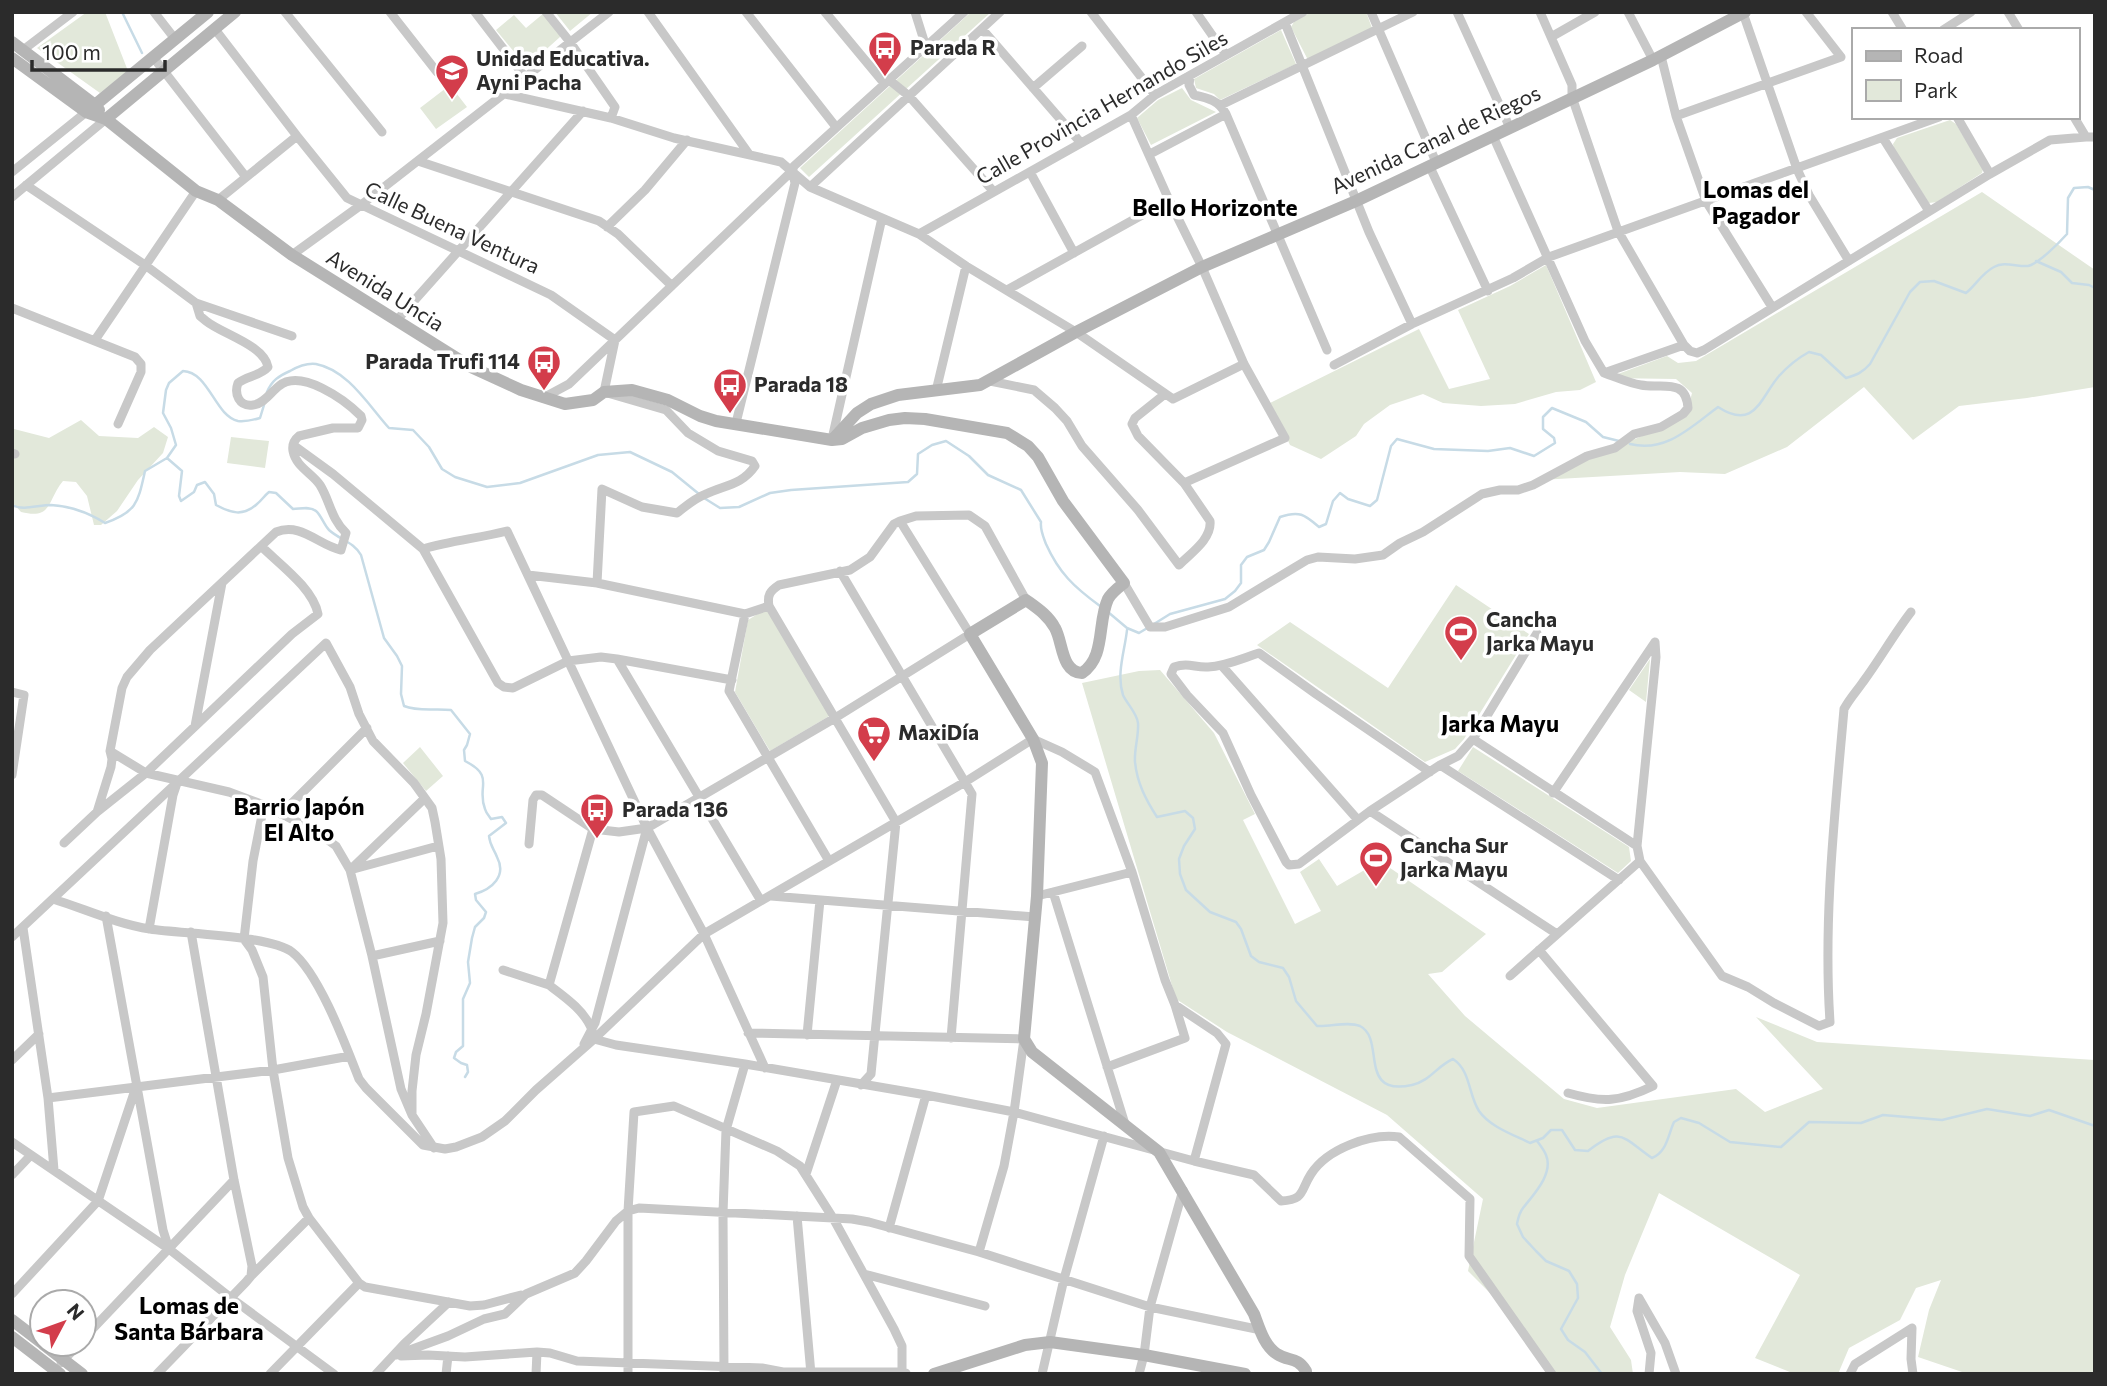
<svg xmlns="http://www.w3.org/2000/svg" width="2107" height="1386" font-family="Commissioner,sans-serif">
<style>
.green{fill:#e2e8da}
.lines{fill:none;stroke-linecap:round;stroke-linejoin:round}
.stream{stroke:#c7dbe6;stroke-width:2.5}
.street{stroke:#c8c8c8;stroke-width:9}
.secondary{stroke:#b5b5b5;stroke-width:12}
.labels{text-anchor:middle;stroke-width:7;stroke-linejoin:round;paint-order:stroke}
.poi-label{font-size:21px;font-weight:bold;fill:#2b2b2b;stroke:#fff;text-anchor:start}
.street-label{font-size:21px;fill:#2b2b2b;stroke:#fff}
.neighbourhood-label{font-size:23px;font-weight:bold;fill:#000;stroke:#fff}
</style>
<rect width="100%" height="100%" fill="#fff"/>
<path class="green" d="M87,12H105L128,71L100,93L37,48Z
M555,12H593L570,31Z
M971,12H991L809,177L800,168Z
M1311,12H1366L1372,28L1308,60L1291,27L1294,22Z
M544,13L560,33V37L531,63L524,64L496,30L514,15L526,28Z
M1281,30L1296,64L1220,100L1214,94L1196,88L1194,79Z
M450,85L467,107L436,129L420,108Z
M1182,88L1191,100L1216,112L1151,145L1137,118L1158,100Z
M1950,120L1956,124L1983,169L1982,173L1937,202L1929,203L1894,149L1893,144L1897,138Z
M1982,192L2095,270V387L2027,398L1959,406L1913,440L1864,387L1787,447L1725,474L1680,472L1540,480L1686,417L1692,393L1676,379L1607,378L1667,356L1678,363L1696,361Z
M1546,265L1596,382L1580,390L1556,392L1515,404L1481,406L1443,403L1423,394L1390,405L1364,424L1356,436L1321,459L1290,445L1270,403L1419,329L1449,389L1490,379L1458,310L1510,286Z
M81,420L99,436L138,438L154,427L168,437L163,453L138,480L117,511L101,525H94L87,496L76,482L63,481C47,500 53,520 21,512L12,502L14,429L49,438Z
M231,437L269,441L265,468L227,463Z
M1456,585L1529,634L1464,739L1455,749L1425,762L1257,645L1290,622L1388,688Z
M767,608L831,715L770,751L735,692L748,620Z
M1650,659L1646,702L1629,690Z
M1160,670L1214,733L1255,814L1243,820L1295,924L1321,911L1300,872L1319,859L1337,886L1380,861L1486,934L1442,972L1428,974L1465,1016L1564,1099L1597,1108L1736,1089L1765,1112L1823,1089L1756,1017L1817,1042L2095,1060V1374H1968L1918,1357L1929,1310L1941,1280L1916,1288L1900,1320L1849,1348L1838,1374H1795L1755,1358L1800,1275L1659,1193L1625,1275L1610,1327L1631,1360L1633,1374H1553L1520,1323L1468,1271L1483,1199L1387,1115L1227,1032L1176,999L1082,683L1139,671Z
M420,747L443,776L426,791L403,763Z
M1473,747L1629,847L1631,861L1618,873L1458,771Z"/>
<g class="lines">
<path class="stream" d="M122,12L142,53
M2036,261L2061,272L2072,283L2089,285L2095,288
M267,392C272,380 279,376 290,371C297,367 308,363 316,364C348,370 369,406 389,428L413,430L429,447L442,469L455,477L487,487L520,483L598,455L630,452L672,472L699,494
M1630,444C1666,453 1691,427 1718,407C1755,431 1760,398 1779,376C1788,366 1798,358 1809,352L1821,355L1846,378C1857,375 1863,372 1870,364L1910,292L1920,282L1934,281L1966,293C1976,285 1982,273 1994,267C2004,261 2017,267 2028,266C2038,264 2059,243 2067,234L2068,198L2074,188L2088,187L2095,190
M167,458L182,471L179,496L181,501L194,492L197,485L205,482L214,494L216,505C231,513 243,517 257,504C262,500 264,496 269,492L276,493L293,509C300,509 310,506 316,511C321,515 324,525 329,530C340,540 354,542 361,555L384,638L397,656L402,666L401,694L404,706C419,712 435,708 451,710L470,734L467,745L464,750L465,761C496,777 476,786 485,809C486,813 489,816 491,819L502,817L506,823L489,836C490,846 494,849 497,857C507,876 492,889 475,894L476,900L486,912L484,918L475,927L472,938L468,962L470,983L463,999V1046L456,1052L454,1058L461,1063L467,1065L468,1072L465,1077
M704,498L720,508L739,507L770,493L791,490L908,482L917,474L918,454L932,445L946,441L969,456L988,475L1021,490L1041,522C1040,530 1043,536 1046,544C1059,573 1074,587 1100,606
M12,505C23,511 38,505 51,505C70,506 89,513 105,523C137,512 138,502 145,471L167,458L176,445L171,428L163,413L166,390L169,383L183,371C209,372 215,416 238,421C246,422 253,420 260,418L264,405
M1108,612L1127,628L1139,633L1149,627
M1154,624L1170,614L1225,599L1235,591L1241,583V565L1247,557L1264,550L1269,542L1280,517C1300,510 1305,515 1319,527L1326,524L1333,501L1340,493L1348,499L1370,506L1377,500L1391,446L1397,439L1434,449L1488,451L1510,448L1534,456L1555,443L1554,438L1543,429V417L1552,408L1586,422L1603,437L1619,441
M1127,630C1125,650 1116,674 1123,695C1127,704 1137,713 1138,723C1139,736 1134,749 1135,762C1137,783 1146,800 1157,817L1185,811L1193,818L1195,829L1184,846L1179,859L1180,874L1186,890L1210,912L1236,922L1241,929L1251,956L1259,962L1283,968L1289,977L1296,1001L1317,1026C1330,1027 1348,1021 1360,1026C1386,1039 1357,1097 1412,1085C1430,1081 1437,1066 1453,1059C1471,1071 1468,1094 1479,1111C1490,1127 1514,1135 1530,1143L1543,1138L1551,1130H1562L1575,1150L1588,1151C1621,1125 1623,1138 1652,1158C1667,1152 1668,1135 1674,1122L1681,1118L1699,1123L1730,1142L1781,1147L1809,1122L1861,1123L1883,1115L1942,1120L1987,1109L2030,1116L2049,1110L2095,1126
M1537,1141C1540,1145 1544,1150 1546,1155C1554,1174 1533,1195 1523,1208C1519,1213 1518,1219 1517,1224L1523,1237L1536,1251L1546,1261L1569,1271L1577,1284L1578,1298L1561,1329L1568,1340L1585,1352L1602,1374"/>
<path class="street" d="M154,12L175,39
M285,12L382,132
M390,12L437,72
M475,12L525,77
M546,12L570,42L615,107L611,118
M648,12L749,154
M746,12L836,127
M825,12L884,83
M915,12L926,47
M1091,12L1155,95
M1196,12L1226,55
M1371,12L1436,162
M1457,12L1510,128
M1540,12L1572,85V97L1618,231L1684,345
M1628,12L1653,60
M1892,12L1903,30
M2008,12L2019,30
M1743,13L1797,169L1809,195L1849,261
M1285,23L1369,232L1412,324
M214,28L297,136L347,198L551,295L615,340L604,392L666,410L688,433L718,451L752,461L755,466C742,485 725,485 706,494C695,498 686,506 677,513L642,507L602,489L597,583
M982,29L1081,143
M1943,30L1971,12
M1551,37L1595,12
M23,50L73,12
M1661,56L1676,116L1706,201L1772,307
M153,57L246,177
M1190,77L1189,85L1194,95C1209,98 1219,101 1226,114L1327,350
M888,79L909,96L994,192
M1033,88L1082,46
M505,94L611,118L674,138L781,162L810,187L919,234L966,266L1076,332L1173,399L1244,364
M1221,105L1413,12
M1131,115L1169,200L1202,267L1244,364L1285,438L1184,483
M1676,116L1841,57L1806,12
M1957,117L1990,174
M2074,117L2086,137H2095
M1493,136L1585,341L1604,373
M1883,138L1929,211
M1150,154L1226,114
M418,161L599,221L618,234L672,286
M1429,165L1488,291
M12,172L90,109
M1030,172L1074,253
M26,185L145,265L196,303L292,336
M810,187L1000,12
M12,197L106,119
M218,200L297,136
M607,227L645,190L687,140
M919,234L1131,115L1155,95L1303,12
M292,255L361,205L609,12
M1007,290L1169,200
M12,308L135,357L141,364V372L118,424
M397,320L583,111
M95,340L196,191
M1334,365L1412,324L1513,278L1549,257L1939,117
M1604,373L1684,345L1690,351L1697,353L1704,350L1990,174L2050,140L2086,137
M990,381L1034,390L1055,408L1067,421L1082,446L1138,510L1179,565C1191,553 1212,539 1210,521L1184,483L1138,436L1132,424L1135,418L1165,394
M936,391L966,266
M543,398L569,384L792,171L794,166L964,12
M736,423L795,183L792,171
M832,439L882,218
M293,445L333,474L423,549L498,683L504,687L513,688L568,661L601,657L617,659
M12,453L15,454
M423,549C450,541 479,538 507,531L647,828L704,934L765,1068
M840,571L972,794L951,1038
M528,575L597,583L745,614L769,606
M1124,583L1150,627H1165L1229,607L1307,560L1318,557L1355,559L1383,555L1400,543L1423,532L1482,494L1500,490H1518L1533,485L1587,456L1615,448L1634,434L1661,427L1683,414L1688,408C1686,377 1661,389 1641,385C1628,383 1616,377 1604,373
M745,614L729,691L829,861
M1655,642L1656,657L1637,846L1640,861L1722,976L1748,987L1774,1003L1819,1026L1830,1022C1823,918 1835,813 1844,709C1850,698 1856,692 1863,682C1880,659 1894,634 1911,612
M1222,666L1358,820
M732,680L617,659L761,901
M12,692L24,695L12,775
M195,726L222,583
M1473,739L1637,846
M110,751L146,773L229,792L264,805L317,832L336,846L350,870L372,956L401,1089L412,1115L434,1148
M1440,765L1619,880
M1430,772L1316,694L1259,653C1243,658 1226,666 1208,667C1195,668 1189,662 1174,667L1171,674L1187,695L1223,733L1251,795L1286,862L1289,865L1299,864L1370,811L1440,765L1458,756L1473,739L1537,633
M1553,793L1655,642
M425,798L350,870L438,846
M264,805L253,861L244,939L252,950L263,977L273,1070L288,1158L303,1207L309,1218L359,1283L365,1287L470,1306L484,1305L521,1295
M1370,811L1557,934
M97,812L111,767L112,759L110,751L122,688L127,677L150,650L276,532C301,522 318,545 341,550L346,533C331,519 330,501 320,485C312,473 296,467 293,451C292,445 294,440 299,436L333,428H358L362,420L361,416C345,400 301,368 279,386C271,392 264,404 253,405C239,407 234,394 238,383C247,376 260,376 268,367C264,345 222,334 206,321L200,316L196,303
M281,814L367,728
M64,843L97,812L146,773L292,634L318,614C313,588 279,564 261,546
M529,844L533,800L536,795H542L593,829L619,832L647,828L835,718L970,634L900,521
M1053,892L1125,1124
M771,896L1035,917
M1037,896L1132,872
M53,899C85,909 117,924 150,929C182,934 269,935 292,952C319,973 346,1046 359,1079L366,1088L423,1145L445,1149L456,1147L482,1137L505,1121L536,1090L594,1039L704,934L965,782L1033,739L1062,752L1095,772L1132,872L1165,980L1175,1005L1217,1033L1226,1044L1194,1161
M106,916L163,1230L169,1249
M23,928L48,1098L54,1170
M149,929L173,795L177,783
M191,932L234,1180L252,1266L251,1276
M12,937L326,643L350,687L359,714L373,741L414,783L432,808L435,822L441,859L443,923L426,1014L416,1055L412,1091V1115
M1539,950L1653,1086C1620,1102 1603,1103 1568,1093
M372,956L440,941
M503,970L549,985L593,829
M1510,976L1640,861
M549,985C565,997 585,1011 592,1030
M748,1033L1024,1039L1014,1112L1004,1166L979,1252
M807,1035L820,900
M594,1039L616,1045L745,1064L926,1095L1014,1112L1194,1161L1254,1175L1281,1201C1305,1200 1300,1191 1311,1174C1327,1149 1370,1133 1399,1137L1470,1199L1469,1256L1552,1374
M584,1044L595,1023L647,828
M12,1060L39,1034
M1107,1067L1185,1038L1175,1005
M861,1085L871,1074L896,822L769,606C767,595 770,591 779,585L850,570L870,557L894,524L900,521L916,516L969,515L985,526L1026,600
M48,1098L273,1070L350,1056
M12,1142L169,1249L231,1298L334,1374
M806,1174L837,1080
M12,1175L31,1155
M797,1216L811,1374
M889,1228L926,1095
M864,1274L985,1306
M12,1294L98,1201L135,1090
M1639,1298L1665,1343L1676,1374
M1639,1298L1637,1311L1651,1353L1649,1374
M84,1338L234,1180
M396,1355L448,1336L484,1319L505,1314L526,1294L575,1273L586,1261L616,1221L628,1211L639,1208L852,1219L869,1222L979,1252L1150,1307L1261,1330
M401,1356L428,1355L465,1357L537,1352L550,1353L577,1361L762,1368L783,1372H902L906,1373
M61,1363L79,1344
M724,1372L723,1213L726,1130L745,1064
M157,1374L246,1282L251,1276L309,1218
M270,1374L359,1283
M376,1374L404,1344L449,1302
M446,1374L448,1356
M536,1374L537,1352
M628,1374V1211L634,1112L674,1106L777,1151L800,1166L833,1218L894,1329L902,1346V1372
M1042,1374L1064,1279L1104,1136
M1139,1374L1144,1355L1150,1307L1183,1190
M1850,1374L1855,1364L1912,1328L1911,1359L1913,1374"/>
<path class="secondary" d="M12,42L95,105L99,110
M12,58L86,112L106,119L196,191L218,200L292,255L471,367L521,390L565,404L593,400L604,392L632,390L668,400L700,416L716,421L832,440L842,439L862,428L889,420L905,418L925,419L1007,433L1028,446L1038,457L1063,501L1124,583C1119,587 1111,593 1108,599C1097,623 1106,657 1082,673C1061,672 1063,642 1055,628C1048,615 1037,608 1026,600L970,634L1033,739L1042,763L1037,896L1024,1039L1032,1052L1159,1152L1254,1314C1259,1327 1264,1346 1277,1354C1289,1362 1297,1356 1306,1371V1374
M95,105L208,12
M106,119L235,12
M833,439L857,413L871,404L898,395L980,385L1076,332L1202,267L1356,201L1653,60L1745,12
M12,1320L42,1343
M12,1337L60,1374
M43,1344L82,1374
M934,1374L1025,1345L1050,1342L1144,1355L1245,1374"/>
</g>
<defs>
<g id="bus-pin" transform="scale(1.75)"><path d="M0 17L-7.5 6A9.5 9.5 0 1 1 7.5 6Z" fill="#d33d4b" stroke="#fff"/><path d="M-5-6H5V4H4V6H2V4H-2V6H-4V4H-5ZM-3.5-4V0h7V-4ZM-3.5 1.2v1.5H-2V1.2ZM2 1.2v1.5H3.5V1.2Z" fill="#fff"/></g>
<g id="school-pin" transform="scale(1.75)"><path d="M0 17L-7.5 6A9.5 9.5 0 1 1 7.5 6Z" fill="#d33d4b" stroke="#fff"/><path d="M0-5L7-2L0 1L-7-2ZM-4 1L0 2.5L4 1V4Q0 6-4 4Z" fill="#fff"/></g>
<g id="stadium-pin" transform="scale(1.75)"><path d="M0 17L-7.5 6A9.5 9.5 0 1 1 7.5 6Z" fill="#d33d4b" stroke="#fff"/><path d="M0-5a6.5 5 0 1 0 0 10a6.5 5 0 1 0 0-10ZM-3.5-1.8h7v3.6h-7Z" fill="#fff"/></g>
<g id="supermarket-pin" transform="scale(1.75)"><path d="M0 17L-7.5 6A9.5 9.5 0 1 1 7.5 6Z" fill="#d33d4b" stroke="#fff"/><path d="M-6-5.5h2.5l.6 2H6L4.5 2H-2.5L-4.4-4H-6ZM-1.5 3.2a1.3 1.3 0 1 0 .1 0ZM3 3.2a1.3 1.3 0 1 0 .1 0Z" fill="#fff"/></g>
</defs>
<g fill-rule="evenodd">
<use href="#bus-pin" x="885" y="48"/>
<use href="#school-pin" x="452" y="71"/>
<use href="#bus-pin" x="544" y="362"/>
<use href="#bus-pin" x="730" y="385"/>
<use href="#stadium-pin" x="1461" y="632"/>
<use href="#supermarket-pin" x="874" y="733"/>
<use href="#bus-pin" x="597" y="810"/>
<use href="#stadium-pin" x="1376" y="858"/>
</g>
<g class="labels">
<g class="poi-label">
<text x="910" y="55">Parada R</text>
<text x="476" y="66">Unidad Educativa.<tspan x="476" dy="24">Ayni Pacha</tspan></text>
<text x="520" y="369" text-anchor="end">Parada Trufi 114</text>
<text x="754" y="392">Parada 18</text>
<text x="1486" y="627">Cancha<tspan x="1486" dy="24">Jarka Mayu</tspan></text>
<text x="898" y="740">MaxiDía</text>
<text x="622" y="817">Parada 136</text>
<text x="1400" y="853">Cancha Sur<tspan x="1400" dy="24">Jarka Mayu</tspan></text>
</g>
<g class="street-label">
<text transform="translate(1102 108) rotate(-30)" y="7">Calle Provincia Hernando Siles</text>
<text transform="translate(1436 140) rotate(-25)" y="7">Avenida Canal de Riegos</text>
<text transform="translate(452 228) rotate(25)" y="7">Calle Buena Ventura</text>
<text transform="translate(385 291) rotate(32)" y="7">Avenida Uncia</text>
</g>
<g class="neighbourhood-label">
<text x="1756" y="198">Lomas del<tspan x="1756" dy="26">Pagador</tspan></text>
<text x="1215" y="216">Bello Horizonte</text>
<text x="1500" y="732">Jarka Mayu</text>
<text x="299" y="815">Barrio Japón<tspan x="299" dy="26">El Alto</tspan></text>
<text x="189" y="1314">Lomas de<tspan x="189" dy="26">Santa Bárbara</tspan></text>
</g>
</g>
<rect width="2107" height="1386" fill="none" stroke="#2b2b2b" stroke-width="28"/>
<rect x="1852" y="28" width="228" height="91" fill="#ffffff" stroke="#aaaaaa" stroke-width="2"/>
<rect x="1866" y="51" width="35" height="10" fill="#b5b5b5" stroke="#aaaaaa" stroke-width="2"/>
<text x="1914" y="63" font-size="21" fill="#2b2b2b">Road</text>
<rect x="1866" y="80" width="35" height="21" fill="#e2e8da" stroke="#aaaaaa" stroke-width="2"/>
<text x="1914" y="98" font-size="21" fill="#2b2b2b">Park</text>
<g transform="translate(63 1323) rotate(49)"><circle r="33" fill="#ffffff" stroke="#aaaaaa" stroke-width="2"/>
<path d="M0-5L12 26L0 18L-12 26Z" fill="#d33d4b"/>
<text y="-10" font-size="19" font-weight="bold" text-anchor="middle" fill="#2b2b2b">N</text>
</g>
<path d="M32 60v10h133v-10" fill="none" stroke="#2b2b2b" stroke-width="3.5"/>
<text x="42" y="60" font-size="21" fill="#2b2b2b" stroke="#ffffff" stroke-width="5" paint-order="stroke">100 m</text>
</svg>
